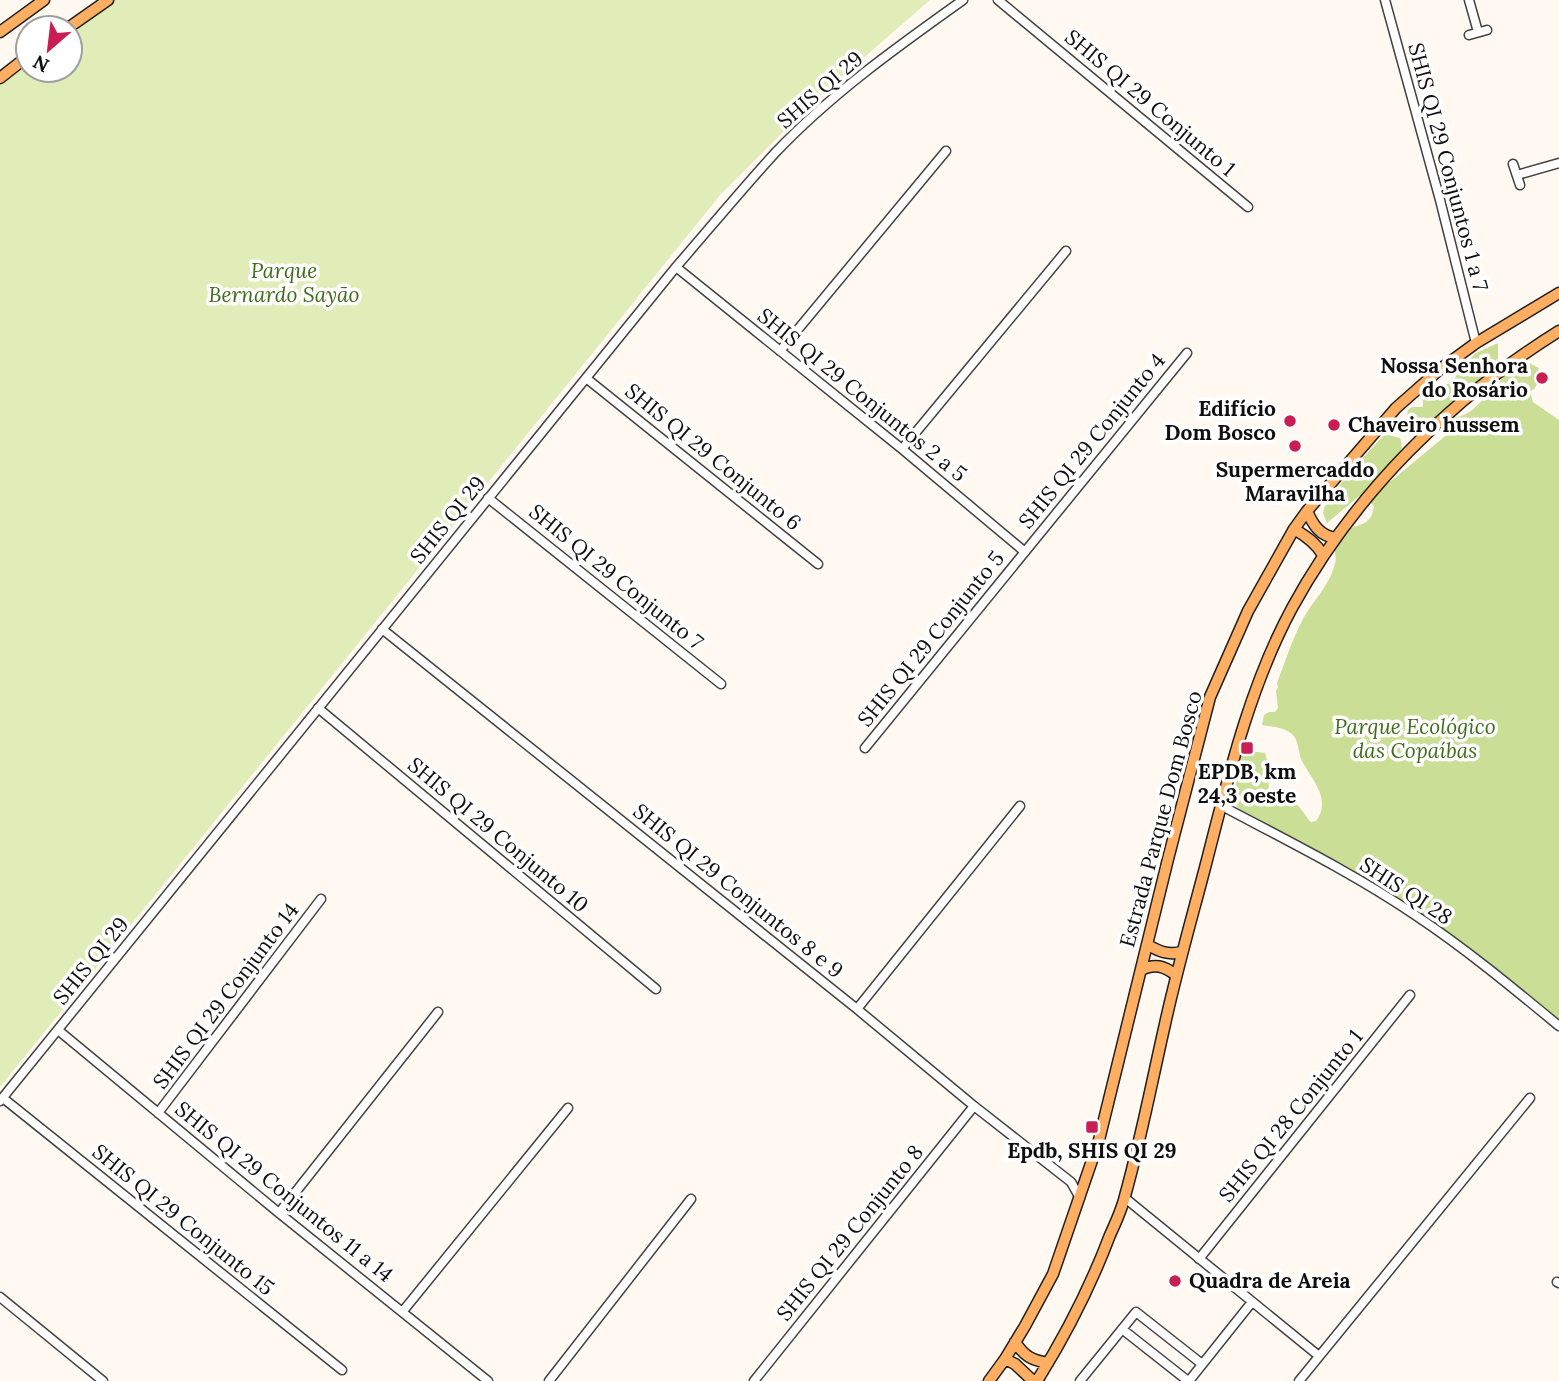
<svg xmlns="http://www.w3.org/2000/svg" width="1559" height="1381" font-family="Lora,serif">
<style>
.green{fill:#e1edb8}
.forest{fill:#cade96}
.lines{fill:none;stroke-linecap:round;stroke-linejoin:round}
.minor-casing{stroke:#424242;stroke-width:11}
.major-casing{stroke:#202020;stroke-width:13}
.minor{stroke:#fff;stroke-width:8}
.major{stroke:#ffae62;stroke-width:10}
.poi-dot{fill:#c91e54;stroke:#fff;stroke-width:2.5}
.labels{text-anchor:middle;stroke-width:7;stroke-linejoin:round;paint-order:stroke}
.street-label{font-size:21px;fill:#0f0f0f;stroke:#fff}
.park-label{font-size:21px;font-style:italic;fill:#416c1b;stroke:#fff}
.poi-label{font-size:21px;font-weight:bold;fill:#0f0f0f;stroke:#fff}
</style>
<rect width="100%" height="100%" fill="#fff9f2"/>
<path class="green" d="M114,0H930L813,102L721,194L0,1087V79L28,60V70H70V30Z"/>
<path class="forest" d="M1498,343V370L1453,412L1455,417C1470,416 1479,404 1488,393C1494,387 1500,382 1505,375L1511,373L1514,369L1527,362L1539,368L1538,371L1542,376L1534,389L1530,392L1533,402L1559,420V1019L1498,977L1442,933C1438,921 1437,921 1425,919L1248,817L1237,807L1233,797L1238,775V766L1243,750L1265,753L1268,764L1269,798C1275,800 1281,799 1288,800C1300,803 1303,814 1311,822L1316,821C1332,799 1312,780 1302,761C1298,753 1299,742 1293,735C1285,727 1272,727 1262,725L1264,715L1269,712H1275L1278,708L1276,691L1278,687L1277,683C1285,662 1292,640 1302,621C1312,601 1330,586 1335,563C1337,559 1334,549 1334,542C1339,537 1343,531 1348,529C1363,523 1371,525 1374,506L1364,496H1359L1327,523L1323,513L1324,508L1347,475L1384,435H1389L1400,438C1406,456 1394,466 1385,481H1391L1449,433L1451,428L1447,426L1415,427C1407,424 1406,418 1408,410L1412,407H1423V401L1421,395L1429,385L1448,384L1452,382L1463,366L1476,353Z"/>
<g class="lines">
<g class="minor-casing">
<path id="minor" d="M998,0L1248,207
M1385,0L1440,200L1476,343
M1469,0L1478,32
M1469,35L1487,30
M1513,164L1520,185
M1517,175L1559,163
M676,267L902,449L1025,552
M780,351L946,151
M586,378L818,564
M902,449L1066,251
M488,498L721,684
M382,629L857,1009L974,1106L1071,1182L1080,1198
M318,708L656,989
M865,748L1187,353
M1220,805C1286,840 1353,873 1415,915C1466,949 1513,988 1559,1026
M857,1009L1020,806
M58,1030L279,1213L488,1381
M3,1098L342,1370
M0,1101L676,267C709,229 741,190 775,153C831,94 897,47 963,0
M158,1113L321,899
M1125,1198L1319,1356
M279,1213L438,1012
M1199,1259L1410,995
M1557,1282L1559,1283
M0,1297L103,1381
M403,1311L568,1108
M1122,1329L1188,1381
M549,1381L691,1199
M754,1381L974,1106
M1080,1381L1136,1312L1202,1364
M1189,1381L1252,1302
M1299,1381L1530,1098"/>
</g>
<g class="major-casing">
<path id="major" d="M68,28L108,0
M0,32L44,0
M0,78L28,56
M1307,511C1313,525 1320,536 1336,538
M1294,529C1306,536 1316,543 1323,555
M1148,945C1160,952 1168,955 1182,952
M1141,970C1155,963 1164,966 1176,975
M1015,1342C1025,1357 1032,1360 1048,1363
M1005,1359L1015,1364L1033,1381
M989,1381L1005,1359L1025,1326L1053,1274L1099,1140L1168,859L1210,697L1248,611L1294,529L1307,511L1396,408L1439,370L1476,343L1559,293
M1037,1381C1067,1333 1090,1288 1110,1235C1116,1222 1122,1209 1125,1196C1141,1139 1152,1081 1165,1024C1177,969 1193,914 1207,860C1229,774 1250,686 1292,608C1354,494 1450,399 1559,331"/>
</g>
<use href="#minor" class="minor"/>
<use href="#major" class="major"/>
</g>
<g class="poi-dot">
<circle cx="1542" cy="378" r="7"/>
<circle cx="1290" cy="421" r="7"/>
<circle cx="1334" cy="425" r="7"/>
<circle cx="1295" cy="446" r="7"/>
<rect x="1240" y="741" width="14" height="14" rx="3.5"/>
<rect x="1085" y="1120" width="14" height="14" rx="3.5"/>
<circle cx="1175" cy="1281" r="7"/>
</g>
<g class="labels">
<g class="street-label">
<text transform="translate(820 90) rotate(-41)" y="7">SHIS QI 29</text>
<text transform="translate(1150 103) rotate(40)" y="7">SHIS QI 29 Conjunto 1</text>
<text transform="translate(1448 167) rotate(75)" y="7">SHIS QI 29 Conjuntos 1 a 7</text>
<text transform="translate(862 395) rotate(39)" y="7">SHIS QI 29 Conjuntos 2 a 5</text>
<text transform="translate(1092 441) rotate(-51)" y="7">SHIS QI 29 Conjunto 4</text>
<text transform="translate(713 457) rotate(39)" y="7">SHIS QI 29 Conjunto 6</text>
<text transform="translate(448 520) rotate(-51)" y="7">SHIS QI 29</text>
<text transform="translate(616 577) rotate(39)" y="7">SHIS QI 29 Conjunto 7</text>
<text transform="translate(931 639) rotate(-51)" y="7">SHIS QI 29 Conjunto 5</text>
<text transform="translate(1161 819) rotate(-75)" y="7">Estrada Parque Dom Bosco</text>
<text transform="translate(498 835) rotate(40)" y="7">SHIS QI 29 Conjunto 10</text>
<text transform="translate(738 891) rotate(39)" y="7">SHIS QI 29 Conjuntos 8 e 9</text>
<text transform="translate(1406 891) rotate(33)" y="7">SHIS QI 28</text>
<text transform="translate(91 961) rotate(-51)" y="7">SHIS QI 29</text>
<text transform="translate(226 996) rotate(-53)" y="7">SHIS QI 29 Conjunto 14</text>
<text transform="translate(1291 1116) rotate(-51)" y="7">SHIS QI 28 Conjunto 1</text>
<text transform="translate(284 1192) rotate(39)" y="7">SHIS QI 29 Conjuntos 11 a 14</text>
<text transform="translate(183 1220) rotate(39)" y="7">SHIS QI 29 Conjunto 15</text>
<text transform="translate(850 1233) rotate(-51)" y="7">SHIS QI 29 Conjunto 8</text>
</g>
<g class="park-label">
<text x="284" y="278">Parque<tspan x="284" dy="24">Bernardo Sayão</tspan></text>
<text x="1415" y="734">Parque Ecológico<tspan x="1415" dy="24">das Copaíbas</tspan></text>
</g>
<g class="poi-label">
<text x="1528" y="373" text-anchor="end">Nossa Senhora<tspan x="1528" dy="24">do Rosário</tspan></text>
<text x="1276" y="416" text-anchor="end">Edifício<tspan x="1276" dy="24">Dom Bosco</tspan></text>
<text x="1348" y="432" text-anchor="start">Chaveiro hussem</text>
<text x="1295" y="477">Supermercaddo<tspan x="1295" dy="24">Maravilha</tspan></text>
<text x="1247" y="779">EPDB, km<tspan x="1247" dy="24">24,3 oeste</tspan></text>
<text x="1092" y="1158">Epdb, SHIS QI 29</text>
<text x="1189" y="1288" text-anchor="start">Quadra de Areia</text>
</g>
</g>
<g transform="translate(49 49) rotate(208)"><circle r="33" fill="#ffffff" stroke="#9f9f9f" stroke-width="2"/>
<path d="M0-5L12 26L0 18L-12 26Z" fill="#c91e54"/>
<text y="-10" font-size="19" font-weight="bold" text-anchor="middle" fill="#0f0f0f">N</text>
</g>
</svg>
